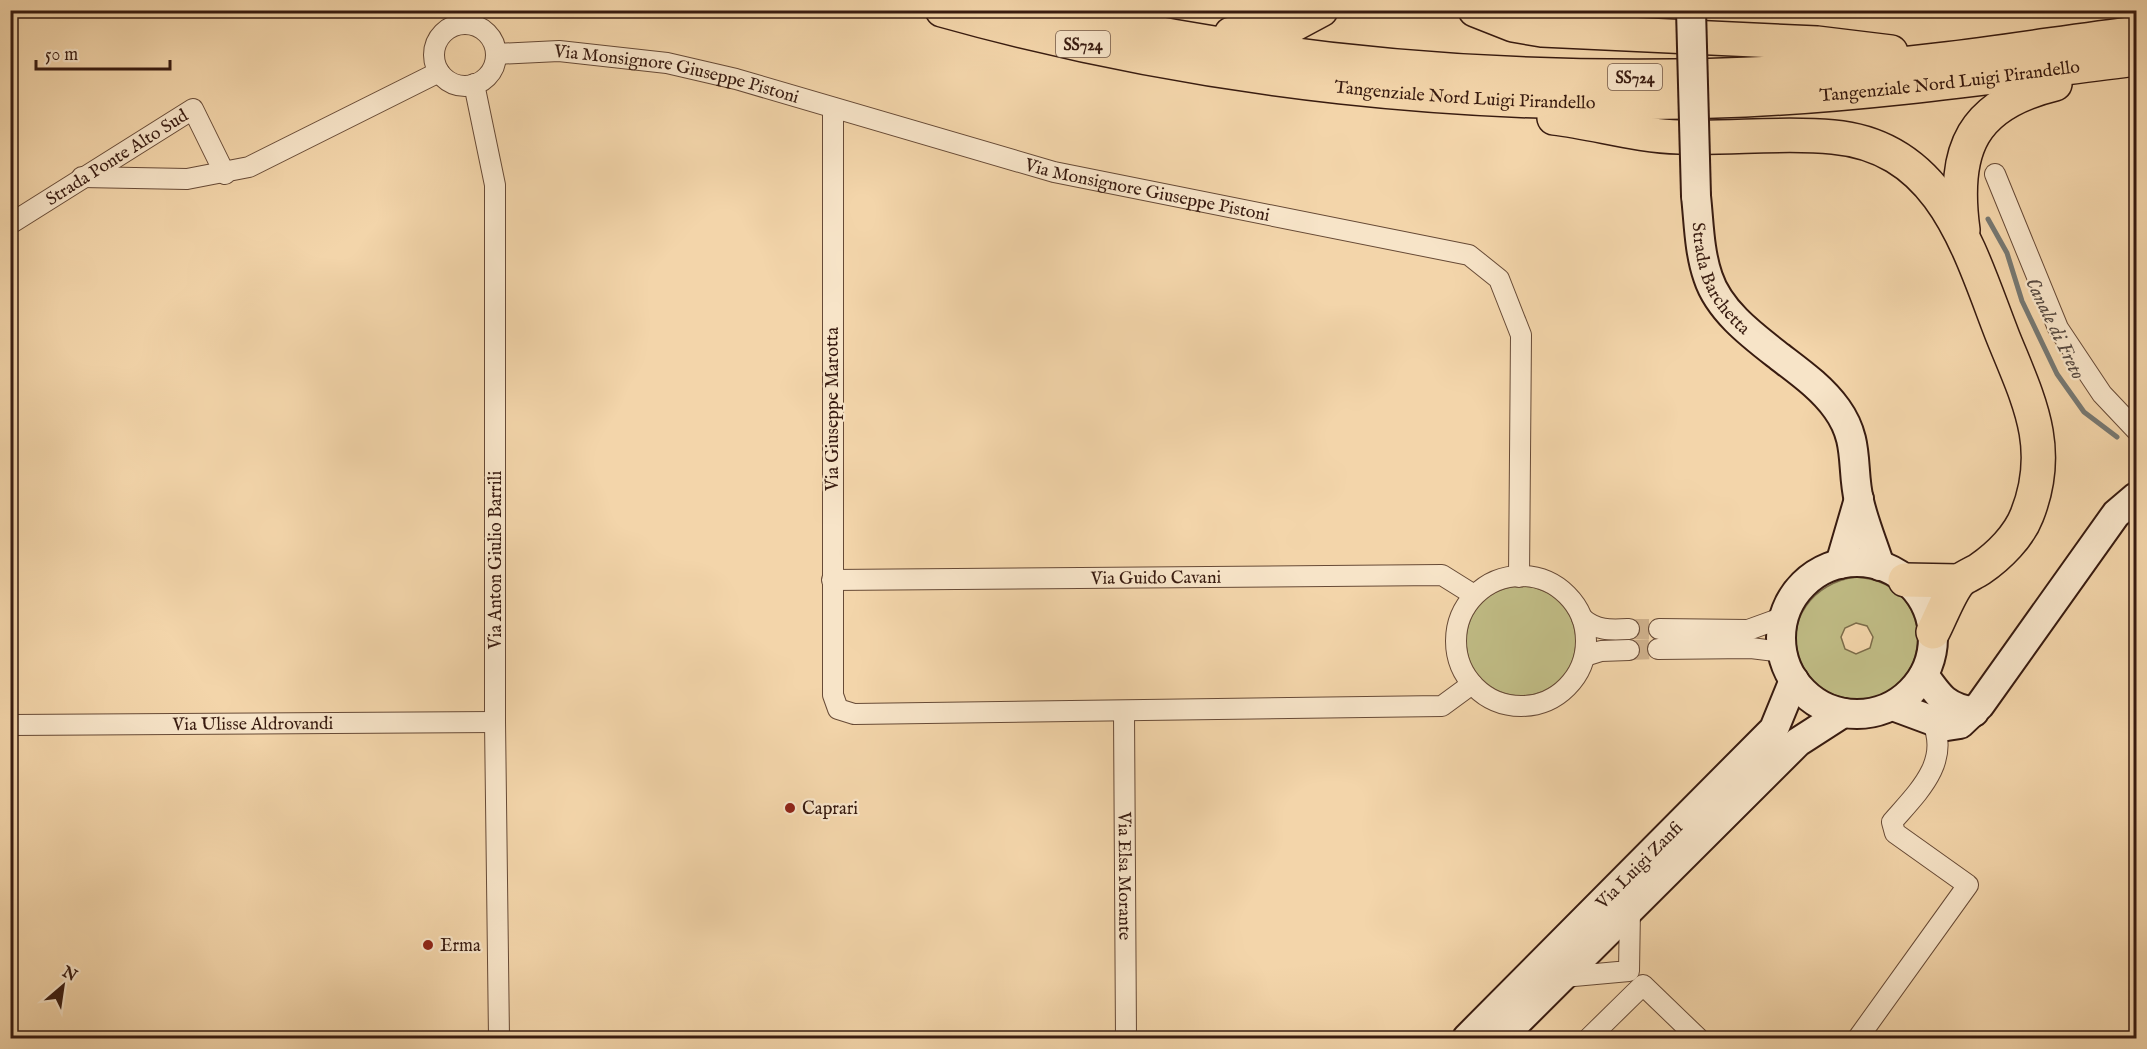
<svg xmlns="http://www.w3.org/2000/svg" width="2147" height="1049" font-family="'IM FELL English',serif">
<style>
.green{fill:#c0bc85;stroke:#7c6c4a;stroke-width:1.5;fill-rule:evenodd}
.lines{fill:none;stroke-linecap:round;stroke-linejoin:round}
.stream{stroke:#767872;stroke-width:5}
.street-tunnel{stroke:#ceb08b;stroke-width:20;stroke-dasharray:20 10;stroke-linecap:butt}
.street-casing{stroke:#674a36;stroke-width:22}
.secondary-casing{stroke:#381b10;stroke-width:32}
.highway-casing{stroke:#381b10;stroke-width:36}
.street{stroke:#f7e4c8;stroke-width:20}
.secondary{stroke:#f7e4c8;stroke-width:28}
.highway{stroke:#f3d5aa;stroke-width:33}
.secondary-bridge-casing{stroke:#381b10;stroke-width:32;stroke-linecap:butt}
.secondary-bridge{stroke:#f7e4c8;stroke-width:28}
.poi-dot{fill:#8f2418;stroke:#f7e4c8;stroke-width:2}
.labels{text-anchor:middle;stroke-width:4.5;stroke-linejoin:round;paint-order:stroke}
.shield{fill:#f7e4c8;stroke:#715747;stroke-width:1.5}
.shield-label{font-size:16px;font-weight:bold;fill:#381b10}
.street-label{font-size:18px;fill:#381b10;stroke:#f7e4c8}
.poi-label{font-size:18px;fill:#381b10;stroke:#f7e4c8;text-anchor:start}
.water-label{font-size:20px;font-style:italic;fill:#574a41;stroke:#f7e4c8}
</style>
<rect width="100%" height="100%" fill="#f3d5aa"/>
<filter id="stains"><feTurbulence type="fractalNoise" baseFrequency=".00333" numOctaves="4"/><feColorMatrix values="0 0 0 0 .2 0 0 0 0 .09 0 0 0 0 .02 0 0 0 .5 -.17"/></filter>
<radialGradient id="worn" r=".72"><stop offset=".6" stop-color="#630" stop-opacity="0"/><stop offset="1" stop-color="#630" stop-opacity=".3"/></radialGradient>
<path class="green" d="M1856,577C1952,584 1927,720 1841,697C1823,693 1808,679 1801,662C1783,621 1814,582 1856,577ZM1856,623L1867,626L1873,637L1870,648L1856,654L1845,649L1841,637L1845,628Z
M1466 641a55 55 0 1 1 110 0a55 55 0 1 1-110 0Z"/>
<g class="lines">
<path class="stream" d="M1889,10V13
M1988,219L2007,253L2022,301L2057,374L2084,412L2117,437"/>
<path class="street-tunnel" d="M1629,629H1659
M1629,650L1658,649"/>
<g class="street-casing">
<g id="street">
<circle cx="465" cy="55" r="31"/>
<path id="s1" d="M496,54L559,51L667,63L736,79L1054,172L1469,255L1499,279L1521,335L1519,577"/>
<path d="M474,84L495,185V722L499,1038"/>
<path d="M833,108V695L838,709L854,714L1442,706L1472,684"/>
<path d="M1995,174L2058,328L2102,394L2136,430"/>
<path d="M82,177L187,179L249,167L439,72"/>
<path id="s2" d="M10,224L193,109L225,174"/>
<circle cx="1521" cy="641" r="65"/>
<path id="s3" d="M832,580L1442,575L1474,595"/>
<path d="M1582,618C1597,631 1610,630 1629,629"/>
<path d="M1659,629L1748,630L1784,617"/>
<path d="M1658,649L1751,648L1782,652"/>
<path d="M1585,656L1601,651L1629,650"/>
<path id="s4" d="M1124,712L1126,1038"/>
<path id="s5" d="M10,725L495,722"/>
<path d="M1563,977L1629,971L1630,910"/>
<path d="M1589,1038L1643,985L1698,1038"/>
<path d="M1858,1038L1968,885L1895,833L1892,822C1918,792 1951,762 1932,721"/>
</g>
</g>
<g class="secondary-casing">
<g id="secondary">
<path id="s6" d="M1696,196C1699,223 1699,251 1708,277C1719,311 1753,336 1780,357C1801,373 1822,388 1837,409C1860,441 1851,467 1859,501C1864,523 1873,544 1880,566"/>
<circle cx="1857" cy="638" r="76"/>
<path d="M1840,564L1859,499"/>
<path d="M1924,675C1940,698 1946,707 1974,712"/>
<path d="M1893,706L1947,726L1960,724L1980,705L2116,514L2136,497"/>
<path id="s7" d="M1467,1038L1774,729L1794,680"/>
<path d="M1501,1038L1798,742L1843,713"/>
</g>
</g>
<g class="highway-casing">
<g id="highway">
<path id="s8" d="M942,10C1202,83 1477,112 1745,100C1876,94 2006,75 2136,59"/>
<path d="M1046,10C1302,70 1567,87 1830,70C1932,64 2035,46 2136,33"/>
<path d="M1475,10L1513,25L1542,30L1817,43L1891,52"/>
<path d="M1231,34L1293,25L1321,10"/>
<path d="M1554,118C1596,123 1637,136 1679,137C1730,139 1782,132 1833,137C1943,147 1969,250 2003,337C2028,399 2054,447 2027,515C2019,536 1999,556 1980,569C1974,573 1966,576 1961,580C1951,589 1940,619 1933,632"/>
<path d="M1963,230C1952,149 1972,104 2055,84"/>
<path d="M1905,580L1959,581"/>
</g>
</g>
<use href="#street" class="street"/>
<use href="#secondary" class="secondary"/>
<use href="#highway" class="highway"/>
<g class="secondary-bridge-casing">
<path id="secondary-bridge" d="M1691,10L1696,196"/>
</g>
<use href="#secondary-bridge" class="secondary-bridge"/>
</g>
<g class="poi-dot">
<circle cx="790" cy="808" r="6"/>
<circle cx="428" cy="945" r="6"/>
</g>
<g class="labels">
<g class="shield">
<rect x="1056" y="31" width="54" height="26" rx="4.5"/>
<rect x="1608" y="64" width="54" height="26" rx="4.5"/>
</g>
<g class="shield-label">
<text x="1083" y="50">SS724</text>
<text x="1635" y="83">SS724</text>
</g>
<g class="street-label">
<text dy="6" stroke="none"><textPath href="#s1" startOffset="183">Via Monsignore Giuseppe Pistoni</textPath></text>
<text dy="6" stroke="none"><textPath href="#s8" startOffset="1017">Tangenziale Nord Luigi Pirandello</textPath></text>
<text dy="6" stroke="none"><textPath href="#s8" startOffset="531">Tangenziale Nord Luigi Pirandello</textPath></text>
<text dy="6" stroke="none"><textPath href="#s2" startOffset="126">Strada Ponte Alto Sud</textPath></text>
<text dy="6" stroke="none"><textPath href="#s1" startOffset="669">Via Monsignore Giuseppe Pistoni</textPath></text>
<text dy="6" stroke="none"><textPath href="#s6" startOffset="88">Strada Barchetta</textPath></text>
<text transform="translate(832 409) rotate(-90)" y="6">Via Giuseppe Marotta</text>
<text transform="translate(495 560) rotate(-90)" y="6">Via Anton Giulio Barrili</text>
<text dy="6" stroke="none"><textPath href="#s3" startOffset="324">Via Guido Cavani</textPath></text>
<text dy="6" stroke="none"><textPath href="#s5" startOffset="243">Via Ulisse Aldrovandi</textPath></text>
<text dy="6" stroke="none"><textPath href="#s7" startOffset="244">Via Luigi Zanfi</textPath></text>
<text dy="6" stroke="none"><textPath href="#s4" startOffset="164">Via Elsa Morante</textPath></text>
</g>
<g class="poi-label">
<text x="802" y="814">Caprari</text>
<text x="440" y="951">Erma</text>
</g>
<g class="water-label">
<text transform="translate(2056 328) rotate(64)" y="7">Canale di Freto</text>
</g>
</g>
<rect width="2147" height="1049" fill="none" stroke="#f3d5aa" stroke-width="36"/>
<rect x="12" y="12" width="2123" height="1025" fill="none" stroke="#381b10" stroke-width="3"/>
<rect x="18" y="18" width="2111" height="1013" fill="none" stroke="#381b10" stroke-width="1.5"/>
<g transform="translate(63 986) rotate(29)" stroke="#f7e4c8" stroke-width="4.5" paint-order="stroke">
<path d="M0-4.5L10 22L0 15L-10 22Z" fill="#381b10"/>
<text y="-9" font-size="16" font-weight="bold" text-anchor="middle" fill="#381b10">N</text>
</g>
<path d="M36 60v9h134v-9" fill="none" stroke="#381b10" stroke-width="3"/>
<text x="45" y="60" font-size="18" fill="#381b10" stroke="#f7e4c8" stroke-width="4.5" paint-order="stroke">50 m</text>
<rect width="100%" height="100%" filter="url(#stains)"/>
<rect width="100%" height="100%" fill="url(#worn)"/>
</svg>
